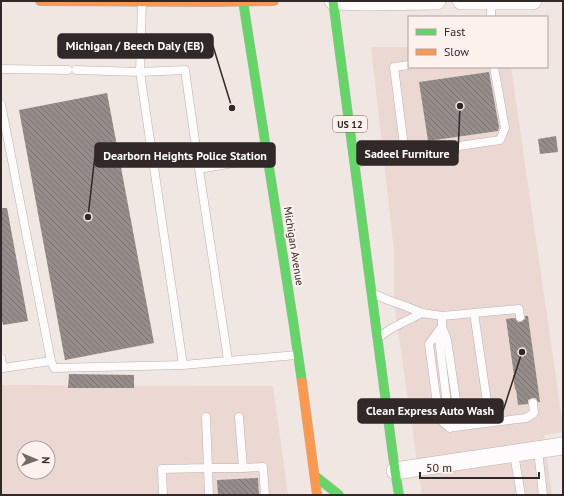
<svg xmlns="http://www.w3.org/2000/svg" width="564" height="496" font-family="'PT Sans',sans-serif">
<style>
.built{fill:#ecd8d2;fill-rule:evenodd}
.building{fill:url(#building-back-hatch)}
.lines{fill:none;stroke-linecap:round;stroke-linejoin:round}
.lane-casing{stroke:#bab1ae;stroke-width:9}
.street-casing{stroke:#bab1ae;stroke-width:18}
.fast-casing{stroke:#bab1ae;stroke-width:10}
.slow-casing{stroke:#bab1ae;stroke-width:10}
.lane{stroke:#fdfbfb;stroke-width:8}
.street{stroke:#fdfbfb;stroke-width:17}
.fast{stroke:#63d668;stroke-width:9}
.slow{stroke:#ff974d;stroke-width:9}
.labels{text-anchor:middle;stroke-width:4;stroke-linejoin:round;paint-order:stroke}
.shield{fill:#fdf1ee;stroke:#6e6563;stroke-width:1}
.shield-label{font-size:10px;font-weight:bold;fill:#302927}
.street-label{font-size:11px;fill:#302927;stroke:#fdf1ee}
.leader{fill:none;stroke:#302927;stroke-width:1.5}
.callout-dot{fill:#302927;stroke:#fdf1ee;stroke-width:1.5}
.callout{fill:#302927;stroke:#302927;stroke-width:1.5}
.callout-label{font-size:12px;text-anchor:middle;font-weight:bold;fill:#fff}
</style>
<defs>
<pattern id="building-back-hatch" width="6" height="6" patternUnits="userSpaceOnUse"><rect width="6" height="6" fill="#958d8a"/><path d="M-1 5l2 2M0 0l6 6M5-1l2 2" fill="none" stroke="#7a7371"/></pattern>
</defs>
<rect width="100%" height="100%" fill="#f0e6e2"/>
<path class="built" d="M371,47H409V67H511L563,426V432L544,435L552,495H422L394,303V250Z
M1,385L273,386L288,495H1ZM24,448H48V472H24Z"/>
<path class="building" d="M489,72L499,127L498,131L428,141L419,82Z
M107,93L154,343L65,360L19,110Z
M556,136L558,152L540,154L538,139Z
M1,208H7L28,321L3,325L1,316Z
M525,316H528L540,402H538L536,398H532L528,400V404L518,405L516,389L515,390L513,375H514L506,319L515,318L518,322H521L525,319Z
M69,374L134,375V388H68Z
M258,478L259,495H218L217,480Z"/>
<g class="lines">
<g class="lane-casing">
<path id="lane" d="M142,2L140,72L183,365
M491,17V1
M1,69L68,70
M76,70L140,72L185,70L199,169L227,353L228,361
M1,104L51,361L3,368L1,358
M405,154L394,67L409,65
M356,163L384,157L500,140L505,128L494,67
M199,169L239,162L267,159
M374,294L388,300L405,306L422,313L442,316L519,309L520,317
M474,313L490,422
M442,316V327L439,339L450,428
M442,327L447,340L460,426
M440,329L429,344L439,419L450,428
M379,337L392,328L422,313
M51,361L54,368L183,365L297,355
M239,417L243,468L263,467L265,495
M455,427L526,418L534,413L533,403
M538,450L543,495
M514,454L521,495
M163,495L162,469L208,468L206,417
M209,495L208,468H243"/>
</g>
<g class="street-casing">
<path id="street" d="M333,1L366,2L437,1
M461,1H533
M395,471L563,446"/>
</g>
<g class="fast-casing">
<path id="fast" d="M243,1L293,320L302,382
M333,1L395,471L399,495
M315,476L339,495"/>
</g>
<g class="slow-casing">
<path id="slow" d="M40,1L212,2L274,1
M302,382L317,495"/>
</g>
<use href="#lane" class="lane"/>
<use href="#street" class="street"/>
<use href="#fast" class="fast"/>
<use href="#slow" class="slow"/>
</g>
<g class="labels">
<rect class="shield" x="333" y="116" width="34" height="16" rx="3"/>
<g class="shield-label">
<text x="350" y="128">US 12</text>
</g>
<g class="street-label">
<text transform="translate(294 246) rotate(81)" y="4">Michigan Avenue</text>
</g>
</g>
<path class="leader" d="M232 108L213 46M460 106L458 153M88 217L95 155M522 352L503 411"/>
<g class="callout-dot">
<circle cx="232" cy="108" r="4"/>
<circle cx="460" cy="106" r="4"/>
<circle cx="88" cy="217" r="4"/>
<circle cx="522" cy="352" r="4"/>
</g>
<g class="callout">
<rect x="58" y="34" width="155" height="24" rx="4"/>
<rect x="357" y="141" width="101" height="24" rx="4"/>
<rect x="95" y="143" width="180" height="24" rx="4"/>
<rect x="358" y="399" width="145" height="24" rx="4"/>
</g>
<g class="callout-label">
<text x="135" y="50">Michigan / Beech Daly (EB)</text>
<text x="407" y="158">Sadeel Furniture</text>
<text x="185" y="160">Dearborn Heights Police Station</text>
<text x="430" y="415">Clean Express Auto Wash</text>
</g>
<rect width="564" height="496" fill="none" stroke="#302927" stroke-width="4"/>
<rect x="408" y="16" width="140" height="52" fill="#fdf1ee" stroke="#aba19e"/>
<rect x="416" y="29" width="20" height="6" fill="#63d668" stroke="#aba19e"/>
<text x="444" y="36" font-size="12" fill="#302927">Fast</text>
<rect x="416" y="49" width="20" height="6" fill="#ff974d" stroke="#aba19e"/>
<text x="444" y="56" font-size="12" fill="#302927">Slow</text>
<g transform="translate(36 460) rotate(92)"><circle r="19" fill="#fdf1ee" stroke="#aba19e"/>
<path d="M0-3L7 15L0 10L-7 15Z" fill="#736b68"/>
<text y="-6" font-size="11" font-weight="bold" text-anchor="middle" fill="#302927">N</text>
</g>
<path d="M420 472v6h119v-6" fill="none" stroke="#302927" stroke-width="2"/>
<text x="426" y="472" font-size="12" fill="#302927" stroke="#fdf1ee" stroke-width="3" paint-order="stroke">50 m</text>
</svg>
